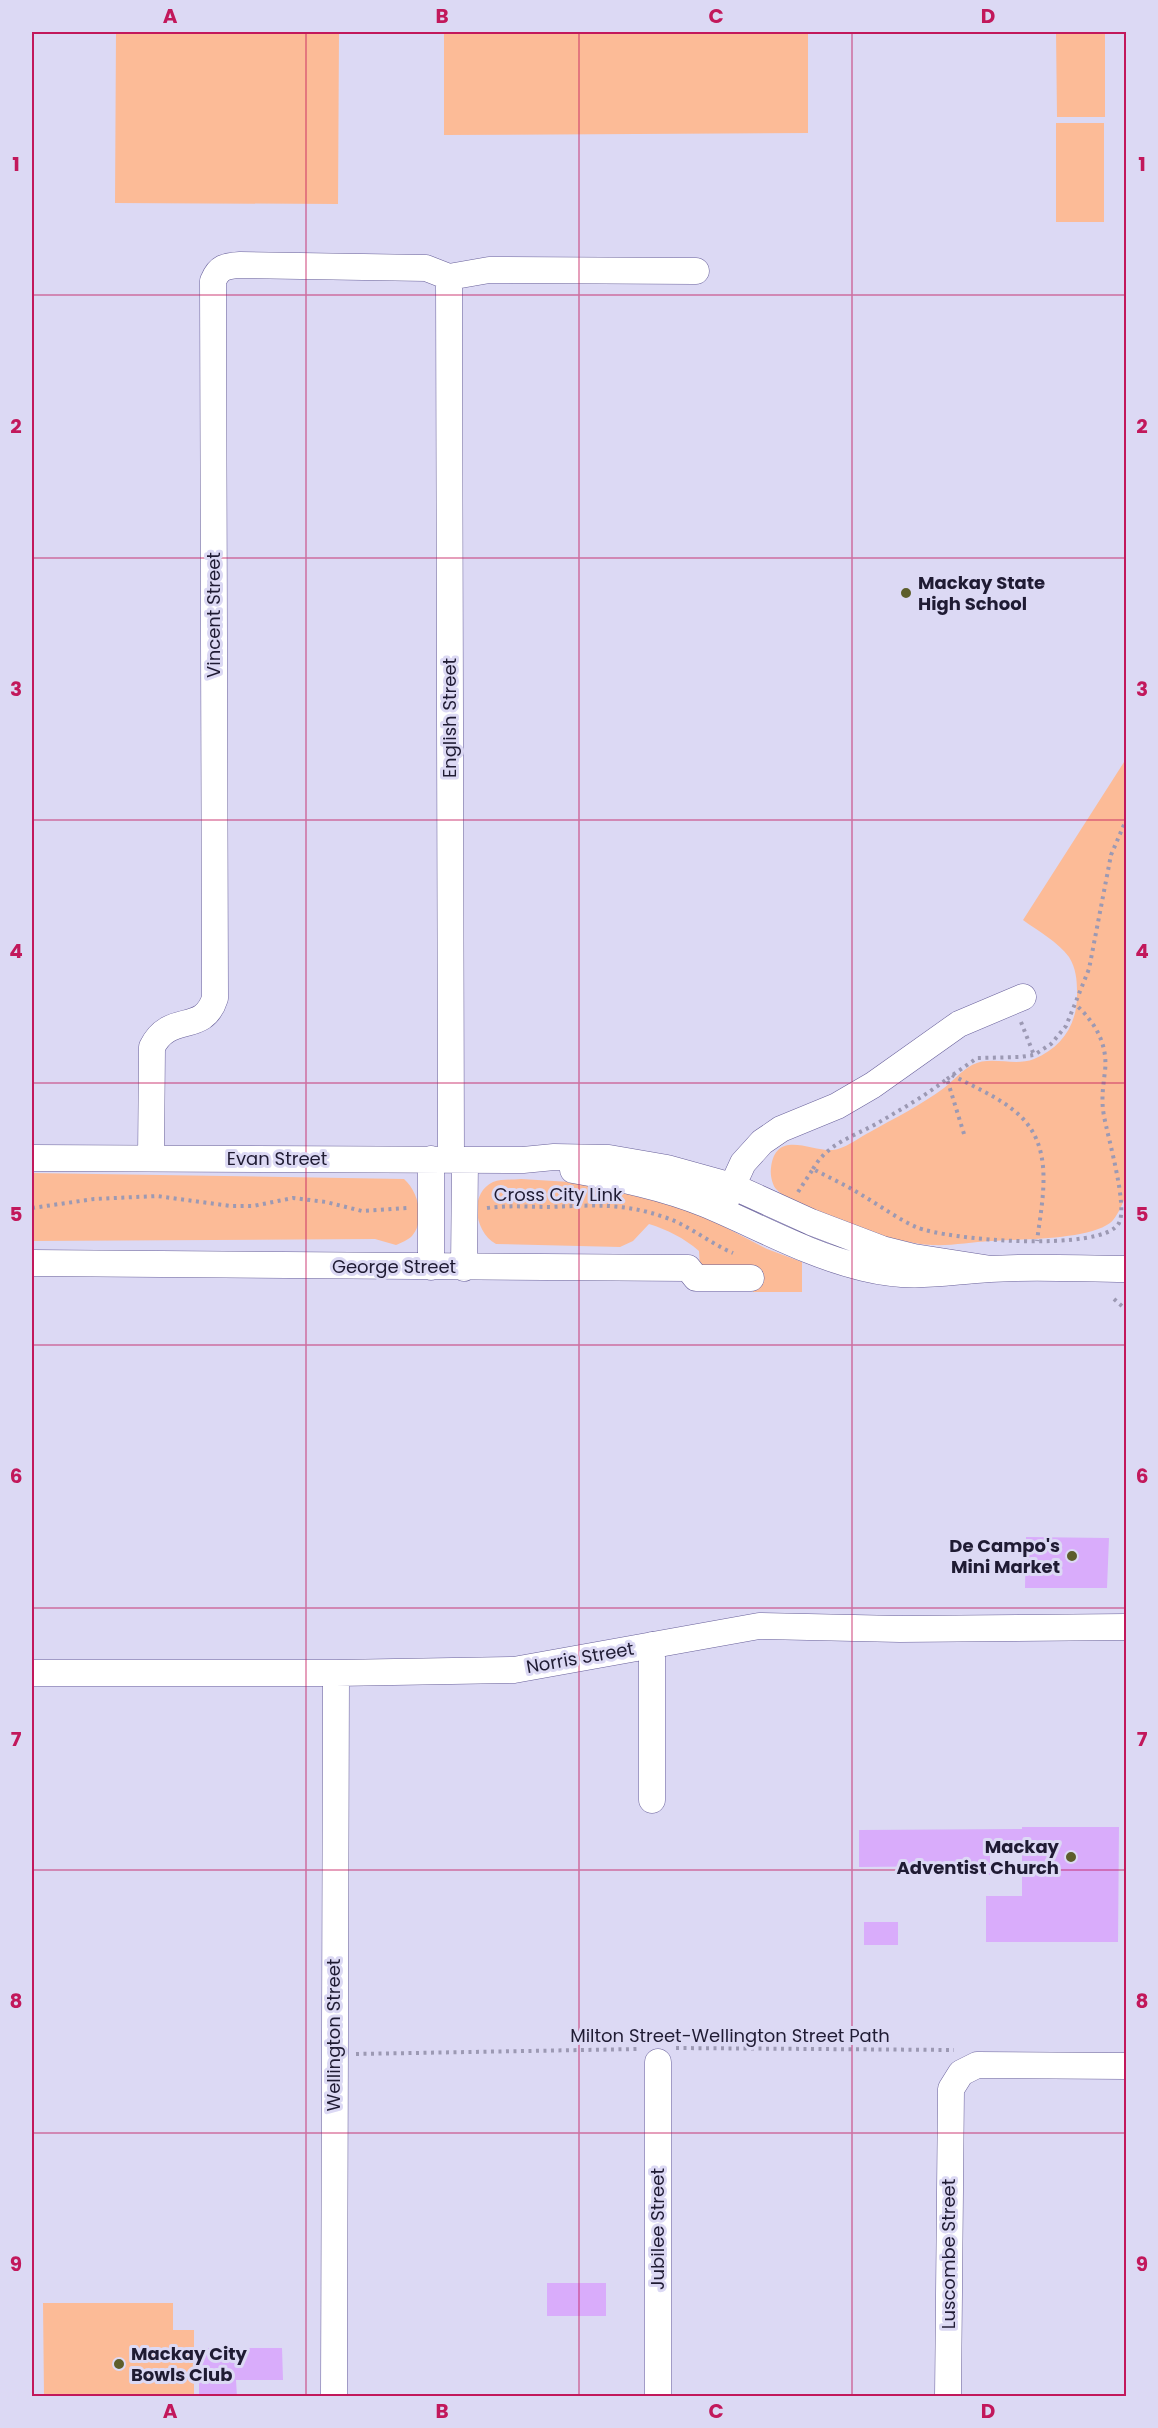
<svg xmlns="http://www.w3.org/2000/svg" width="1158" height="2428" font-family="Poppins,sans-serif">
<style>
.green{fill:#fcbb97}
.building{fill:#d9acfb}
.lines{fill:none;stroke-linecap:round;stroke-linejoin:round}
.minor-casing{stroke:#68609a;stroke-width:27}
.path{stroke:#9c99b3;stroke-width:4;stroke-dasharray:3 4.5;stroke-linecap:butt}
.minor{stroke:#fff;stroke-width:26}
.grid{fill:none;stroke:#c2185b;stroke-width:1.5;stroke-opacity:0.55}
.poi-dot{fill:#5d5e2b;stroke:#dcd9f4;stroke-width:2}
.labels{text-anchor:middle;stroke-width:6;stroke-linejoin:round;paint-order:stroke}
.poi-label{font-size:18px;font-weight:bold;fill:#1f1b33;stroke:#dcd9f4;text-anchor:start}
.street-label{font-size:18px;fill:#1f1b33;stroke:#dcd9f4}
.neatline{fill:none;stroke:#c2185b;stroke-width:2}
.grid-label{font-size:20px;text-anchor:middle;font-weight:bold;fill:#c2185b}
</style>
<rect width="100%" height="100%" fill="#dcd9f4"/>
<path class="green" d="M116,32H339L338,204L115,203Z
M444,32H808V133L444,135Z
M1056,32H1105V117H1057Z
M1056,123H1104V222H1056Z
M1126,759V1196C1122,1204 1117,1218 1110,1223C1087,1240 1021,1239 991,1241C971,1242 951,1246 932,1245C896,1244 801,1215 776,1189C772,1184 770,1174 771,1168C776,1125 817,1156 838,1149C849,1146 860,1137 870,1132C895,1118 921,1105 944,1088C953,1081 961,1071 972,1065C991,1055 1014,1067 1034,1059C1063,1047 1078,1023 1077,992C1077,980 1076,968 1069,957C1058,942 1038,931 1023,920Z
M32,1173L404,1179C418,1191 426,1220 412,1236C408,1240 401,1243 396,1245L375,1239L32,1241Z
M521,1179L570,1182L648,1197L698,1213L767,1249L802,1262V1292H753L751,1270L700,1268L699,1251C684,1238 668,1230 649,1224L633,1241L620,1247L496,1244C475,1233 468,1194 493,1182C501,1179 513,1180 521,1179Z
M43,2303H173V2330H194V2396H44Z"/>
<path class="building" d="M1026,1537L1109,1538L1107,1588H1025Z
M1022,1827H1119L1118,1942H986V1896H1022V1848L990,1847V1875H957V1866L859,1867V1830L1022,1829Z
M864,1922H898V1945H864Z
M547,2283H606V2316H547Z
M199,2348H282L283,2380H236L237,2397H199Z"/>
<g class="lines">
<g class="minor-casing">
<path id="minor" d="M449,277L451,1159
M449,277L489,270L696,271
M32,1158L523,1160L554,1157L609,1158L667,1168L732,1186L811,1222L882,1249L914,1257L991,1269
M151,1158L152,1047C170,1011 203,1036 215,998L213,281C219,267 225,266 240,265L426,268L449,277
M573,1170C618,1178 663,1187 705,1204C758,1226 808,1255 864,1268C914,1280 942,1272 990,1269C1035,1266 1081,1269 1126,1269
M726,1200L743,1163L762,1142L781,1129L837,1106L873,1085L959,1024L1023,997
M32,1263L688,1268L696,1278H751
M431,1267V1159
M464,1268L465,1160
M652,1645V1800
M32,1673H336L514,1670L759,1626L900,1629L1126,1627
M334,2396L336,1673
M658,2396V2062
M948,2396L951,2089L961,2073L977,2065L1126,2066"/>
</g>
<path class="path" d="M1021,1022L1034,1055
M952,1075C972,1086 994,1095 1012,1109C1056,1142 1043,1194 1037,1241
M947,1079L977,1058L1020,1057L1034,1055L1051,1044L1066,1026L1089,969L1111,855L1126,820
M813,1169C827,1144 852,1137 876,1124C900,1110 925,1096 947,1079L964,1134
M798,1192L813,1169C830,1178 848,1186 865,1197C882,1207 898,1219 916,1227C945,1240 1103,1253 1119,1223C1128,1206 1108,1138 1104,1116C1101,1100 1103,1088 1105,1071C1108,1044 1095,1022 1075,1004
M32,1208L94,1199L157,1196L231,1206H253L293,1198L326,1202L362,1211L408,1208
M487,1208C509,1205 530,1207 551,1207C593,1205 624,1203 664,1217C689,1225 709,1243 733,1253
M1114,1299L1122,1306
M676,2048L954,2050
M356,2054L639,2049"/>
<use href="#minor" class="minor"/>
</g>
<path class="grid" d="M306,32V2396M579,32V2396M852,32V2396M32,295H1126M32,558H1126M32,820H1126M32,1083H1126M32,1345H1126M32,1608H1126M32,1870H1126M32,2133H1126"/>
<g class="poi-dot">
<circle cx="906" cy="593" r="6"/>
<circle cx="1072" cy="1556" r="6"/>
<circle cx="1071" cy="1857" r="6"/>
<circle cx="119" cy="2364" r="6"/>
</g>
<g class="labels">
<g class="poi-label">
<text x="918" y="589">Mackay State<tspan x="918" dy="21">High School</tspan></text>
<text x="1060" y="1552" text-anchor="end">De Campo's<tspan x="1060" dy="21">Mini Market</tspan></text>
<text x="1059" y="1853" text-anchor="end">Mackay<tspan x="1059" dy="21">Adventist Church</tspan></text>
<text x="131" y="2360">Mackay City<tspan x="131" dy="21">Bowls Club</tspan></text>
</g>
<g class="street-label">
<text transform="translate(214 615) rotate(-90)" y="6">Vincent Street</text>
<text transform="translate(450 718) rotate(-90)" y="6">English Street</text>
<text x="277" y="1165">Evan Street</text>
<text x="558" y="1201">Cross City Link</text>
<text x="394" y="1273">George Street</text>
<text transform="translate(580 1658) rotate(-10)" y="6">Norris Street</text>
<text transform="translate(334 2035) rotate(-90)" y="6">Wellington Street</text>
<text x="730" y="2042">Milton Street-Wellington Street Path</text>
<text transform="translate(658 2229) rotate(-90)" y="6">Jubilee Street</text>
<text transform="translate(949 2254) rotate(-90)" y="6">Luscombe Street</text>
</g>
</g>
<rect width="1158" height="2428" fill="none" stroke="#dcd9f4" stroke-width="66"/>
<rect x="33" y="33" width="1092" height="2362" class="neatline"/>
<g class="grid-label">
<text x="170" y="23">A</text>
<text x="442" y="23">B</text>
<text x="716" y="23">C</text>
<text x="988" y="23">D</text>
<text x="16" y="171">1</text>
<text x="1142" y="171">1</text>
<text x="16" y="433">2</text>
<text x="1142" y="433">2</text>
<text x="16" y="696">3</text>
<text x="1142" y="696">3</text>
<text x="16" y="958">4</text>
<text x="1142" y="958">4</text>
<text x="16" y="1221">5</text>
<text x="1142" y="1221">5</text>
<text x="16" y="1483">6</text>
<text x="1142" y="1483">6</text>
<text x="16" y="1746">7</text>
<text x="1142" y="1746">7</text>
<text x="16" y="2008">8</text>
<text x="1142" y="2008">8</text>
<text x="16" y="2271">9</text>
<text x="1142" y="2271">9</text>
<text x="170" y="2418">A</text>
<text x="442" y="2418">B</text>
<text x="716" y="2418">C</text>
<text x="988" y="2418">D</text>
</g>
</svg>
